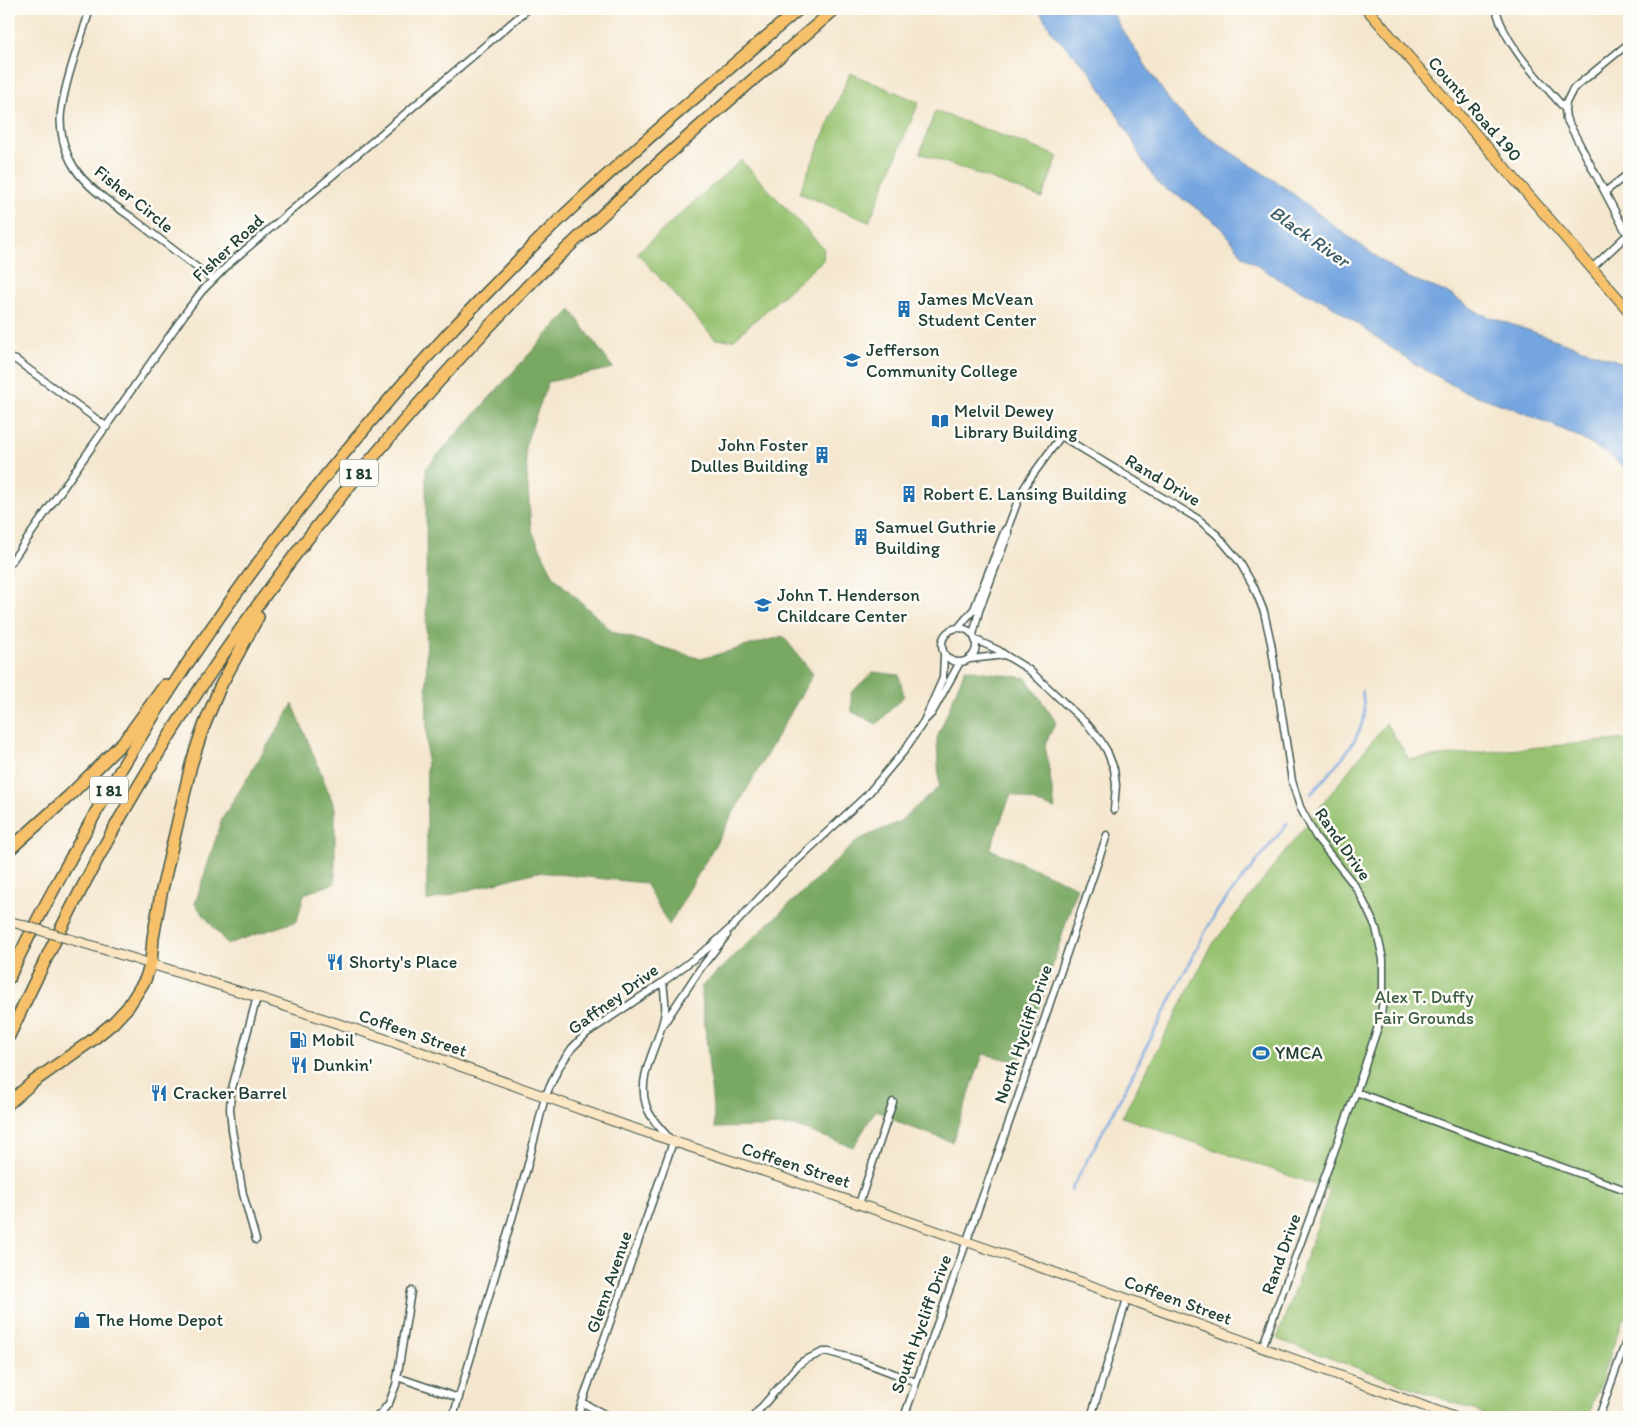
<svg xmlns="http://www.w3.org/2000/svg" width="1638" height="1426" font-family="Itim,sans-serif">
<style>
.green{fill:#97c26f;stroke:#5b8052}
.forest{fill:#79a862;stroke:#4c724b}
.water{fill:#76a6e0;stroke:#4a728a}
.lines{fill:none;stroke-linecap:round;stroke-linejoin:round}
.stream{stroke:#76a6e0;stroke-width:2.5}
.minor-casing{stroke:#3f564b;stroke-width:9}
.secondary-casing{stroke:#3f564b;stroke-width:11}
.primary-casing{stroke:#3f564b;stroke-width:12}
.motorway-casing{stroke:#3f564b;stroke-width:14}
.minor{stroke:#fff;stroke-width:6}
.secondary{stroke:#fbe6c4;stroke-width:9}
.primary{stroke:#f6c16b;stroke-width:10}
.motorway{stroke:#f6c16b;stroke-width:11}
.secondary-bridge-casing{stroke:#3f564b;stroke-width:11;stroke-linecap:butt}
.secondary-bridge{stroke:#fbe6c4;stroke-width:9}
.labels{text-anchor:middle;stroke-width:5;stroke-linejoin:round;paint-order:stroke}
.shield{fill:#fdfcf7;stroke:#62766e;stroke-width:1}
.shield-label{font-size:16px;font-weight:bold;fill:#1f3d34}
.street-label{font-size:18px;fill:#1f3d34;stroke:#fdfcf7}
.poi-label{font-size:18px;fill:#1f3d34;stroke:#fdfcf7;text-anchor:start}
.park-label{font-size:18px;fill:#3d5e43;stroke:#fdfcf7}
.water-label{font-size:19px;font-style:italic;fill:#395c68;stroke:#fdfcf7}
</style>
<rect width="100%" height="100%" fill="#fdfcf7"/>
<filter id="ink" filterUnits="userSpaceOnUse"><feTurbulence type="fractalNoise" baseFrequency=".02" numOctaves="2"/><feDisplacementMap in="SourceGraphic" scale="10" xChannelSelector="R" yChannelSelector="G"/><feConvolveMatrix kernelMatrix="1 2 1 2 8 2 1 2 1" color-interpolation-filters="sRGB"/></filter>
<filter id="wash" filterUnits="userSpaceOnUse"><feTurbulence type="fractalNoise" baseFrequency=".0096" numOctaves="4" result="noise"/><feDisplacementMap in="SourceGraphic" scale="20" xChannelSelector="R" yChannelSelector="G"/><feGaussianBlur stdDeviation="1.12" result="paint"/><feColorMatrix in="noise" values="0 0 0 0 0 0 0 0 0 0 0 0 0 0 0 0 0 1.4 0 .05"/><feComposite in="paint" operator="in"/></filter>
<g filter="url(#wash)">
<rect width="100%" height="100%" fill="#f5e7cf"/>
<path class="green" d="M850,73L919,102L869,222L799,193Z
M935,111L1058,156L1042,198L920,153Z
M741,160L824,249L823,260L733,340L715,339L637,253Z
M1386,723L1409,759L1629,739V1320L1623,1318L1588,1417H1493L1277,1339L1330,1190L1122,1117L1212,945Z"/>
<path class="forest" d="M571,310L613,368L548,382L525,446L531,529L554,577L613,632L701,659L783,636L813,674L669,925L645,883L537,872L427,901L426,468L551,330Z
M965,669L1026,678L1056,722L1045,744L1055,809L1011,794L990,849L1077,887L1046,987L1019,1062L983,1054L952,1142L902,1124L876,1110L853,1147L794,1126L715,1128L701,987L858,840L899,822L939,787L937,738Z
M873,672L899,675L904,696L877,724L852,712L851,693Z
M293,704L335,808V883L304,894L297,921L227,944L195,904L222,819Z"/>
<path class="water" d="M1038,9H1111L1120,27L1171,103L1200,132L1284,187L1338,229L1402,275L1448,293L1481,314L1618,361L1629,370V471L1609,455L1573,434L1512,408L1463,391L1410,361L1328,303L1283,282L1244,257L1221,227L1188,202L1159,185L1141,158L1132,139L1090,71L1055,36Z"/>
<g class="lines">
<path class="stream" d="M1311,794C1329,773 1361,742 1364,714C1365,707 1363,699 1362,691
M1071,1190L1117,1105L1205,932L1219,908L1288,823"/>
</g>
</g>
<g filter="url(#ink)">
<g class="lines">
<g class="minor-casing">
<path id="minor" d="M90,9C80,42 66,77 61,112C59,130 64,151 74,167C87,188 111,203 131,217C158,238 186,259 213,280
M1496,9C1505,46 1540,80 1565,109L1566,118L1629,238
M1565,109L1566,103L1573,89L1629,43
M1605,192L1629,173
M1592,268L1627,235
M9,358L16,360L107,427
M1008,527L1020,495L1029,480L1061,436L1198,519L1217,535L1239,561L1254,587L1264,612L1271,643L1292,781L1300,807L1316,837L1355,886L1361,896L1376,928L1383,959V1000L1380,1021L1356,1092L1262,1348
M9,565L189,308L202,291L232,261L528,9
M942 645a17 17 0 1 1 34 0a17 17 0 1 1-34 0Z
M958,628L974,609L1005,530L1008,527V534L979,611L973,635
M944,654L943,678L924,721L932,713L960,662
M1005,655L1028,669L1088,725L1101,741L1107,751L1114,769L1116,785L1114,810
M970,659L1005,655L998,650L976,640
M663,1025L700,969L727,935
M1356,1092L1468,1134L1629,1191
M859,1204L893,1102
M256,1240L243,1194L232,1130L230,1109L231,1092L257,997
M397,1377L459,1398
M583,1403L610,1417
M376,1417L381,1413L389,1403L396,1385L411,1291
M453,1417L527,1168L545,1097L559,1067L572,1048L587,1033L663,982L711,946L735,924L777,879L867,795L904,751L924,721
M577,1417L673,1142C664,1132 650,1119 646,1105C636,1074 661,1042 665,1012C666,1002 664,991 663,982
M753,1417L798,1365L805,1360L823,1352H829L858,1360L916,1382
M904,1417L1017,1100L1107,835
M1091,1417L1127,1299
M1599,1417L1629,1333
M1626,1417L1629,1408"/>
</g>
<g class="secondary-casing">
<path id="secondary" d="M93,946L257,997L382,1038L624,1125L778,1176L1034,1265L1454,1417"/>
</g>
<g class="primary-casing">
<path id="primary" d="M1367,9L1629,311"/>
</g>
<g class="motorway-casing">
<path id="motorway" d="M9,850L69,796L125,740L165,685
M9,978C26,939 47,902 67,865C169,673 299,496 446,336C488,291 530,247 575,205C647,137 724,73 799,9
M9,1036C61,925 117,815 184,713C282,561 397,421 523,291C540,273 558,257 576,240C659,160 748,84 835,9
M9,1103L33,1082L91,1041L113,1023L128,1007L145,980L151,963L153,938L161,894L191,765L202,731L220,687L258,617"/>
</g>
<use href="#minor" class="minor"/>
<use href="#secondary" class="secondary"/>
<use href="#primary" class="primary"/>
<use href="#motorway" class="motorway"/>
<g class="secondary-bridge-casing">
<path id="secondary-bridge" d="M9,921L93,946"/>
</g>
<use href="#secondary-bridge" class="secondary-bridge"/>
</g>
</g>
<defs>
<g id="building-bare" transform="scale(1.35)"><path d="M-4-6H4V6H1V3H-1V6H-4ZM-2.5-4.3h1.7v1.8h-1.7ZM.8-4.3h1.7v1.8H.8ZM-2.5-1h1.7V.8h-1.7ZM.8-1h1.7V.8H.8Z" fill="#1f6fb2" stroke="#fdfcf7" stroke-width="2.5" paint-order="stroke"/></g>
<g id="university-bare" transform="scale(1.35)"><path d="M0-5L7-2L0 1L-7-2ZM-4 1L0 2.5L4 1V4Q0 6-4 4Z" fill="#1f6fb2" stroke="#fdfcf7" stroke-width="2.5" paint-order="stroke"/></g>
<g id="library-bare" transform="scale(1.35)"><path d="M-6-4Q-3-5.5-.7-3.5V5Q-3 3-6 4ZM6-4Q3-5.5 .7-3.5V5Q3 3 6 4Z" fill="#1f6fb2" stroke="#fdfcf7" stroke-width="2.5" paint-order="stroke"/></g>
<g id="school-bare" transform="scale(1.35)"><path d="M0-5L7-2L0 1L-7-2ZM-4 1L0 2.5L4 1V4Q0 6-4 4Z" fill="#1f6fb2" stroke="#fdfcf7" stroke-width="2.5" paint-order="stroke"/></g>
<g id="restaurant-bare" transform="scale(1.35)"><path d="M-5-6h1v4h1v-4h1v4h1v-4h1v5L-1.5 .5V6h-2V.5L-5-1ZM5-6V6H3V1.5H1.5Q1.5-4 5-6Z" fill="#1f6fb2" stroke="#fdfcf7" stroke-width="2.5" paint-order="stroke"/></g>
<g id="fuel-bare" transform="scale(1.35)"><path d="M-5.5-6h7V0h2V4h1.3V-2.5L3-4.5l.8-.8L6-3V5H2.5V1h-1V6h-7ZM-4.2-4.7v3.2H.2V-4.7Z" fill="#1f6fb2" stroke="#fdfcf7" stroke-width="2.5" paint-order="stroke"/></g>
<g id="stadium-bare" transform="scale(1.35)"><path d="M0-5a6.5 5 0 1 0 0 10a6.5 5 0 1 0 0-10ZM-3.5-1.8h7v3.6h-7Z" fill="#1f6fb2" stroke="#fdfcf7" stroke-width="2.5" paint-order="stroke"/></g>
<g id="shop-bare" transform="scale(1.35)"><path d="M-5-2.5h2.3a2.7 3.5 0 0 1 5.4 0H5L5.5 6h-11ZM-1.5-2.5h3a1.5 2.3 0 0 0-3 0Z" fill="#1f6fb2" stroke="#fdfcf7" stroke-width="2.5" paint-order="stroke"/></g>
</defs>
<g fill-rule="evenodd">
<use href="#building-bare" x="904" y="309"/>
<use href="#university-bare" x="852" y="360"/>
<use href="#library-bare" x="940" y="421"/>
<use href="#building-bare" x="822" y="455"/>
<use href="#building-bare" x="909" y="494"/>
<use href="#building-bare" x="861" y="537"/>
<use href="#school-bare" x="763" y="605"/>
<use href="#restaurant-bare" x="335" y="962"/>
<use href="#fuel-bare" x="298" y="1040"/>
<use href="#stadium-bare" x="1261" y="1053"/>
<use href="#restaurant-bare" x="299" y="1065"/>
<use href="#restaurant-bare" x="159" y="1093"/>
<use href="#shop-bare" x="82" y="1320"/>
</g>
<g class="labels">
<g class="shield">
<rect x="340" y="459.5" width="38" height="27" rx="4"/>
<rect x="90" y="776.5" width="38" height="27" rx="4"/>
</g>
<g class="shield-label">
<text x="359" y="479">I 81</text>
<text x="109" y="796">I 81</text>
</g>
<g class="street-label">
<text transform="translate(1475 109) rotate(49)" y="6">County Road 190</text>
<text transform="translate(134 199) rotate(39)" y="6">Fisher Circle</text>
<text transform="translate(228 248) rotate(-43)" y="6">Fisher Road</text>
<text transform="translate(1163 480) rotate(31)" y="6">Rand Drive</text>
<text transform="translate(1343 844) rotate(55)" y="6">Rand Drive</text>
<text transform="translate(613 999) rotate(-36)" y="6">Gaffney Drive</text>
<text transform="translate(413 1033) rotate(19)" y="6">Coffeen Street</text>
<text transform="translate(1023 1034) rotate(-71)" y="6">North Hycliff Drive</text>
<text transform="translate(796 1165) rotate(18)" y="6">Coffeen Street</text>
<text transform="translate(1281 1254) rotate(-70)" y="6">Rand Drive</text>
<text transform="translate(609 1282) rotate(-71)" y="6">Glenn Avenue</text>
<text transform="translate(1178 1300) rotate(20)" y="6">Coffeen Street</text>
<text transform="translate(921 1324) rotate(-70)" y="6">South Hycliff Drive</text>
</g>
<g class="poi-label">
<text x="918" y="305">James McVean<tspan x="918" dy="21">Student Center</tspan></text>
<text x="866" y="356">Jefferson<tspan x="866" dy="21">Community College</tspan></text>
<text x="954" y="417">Melvil Dewey<tspan x="954" dy="21">Library Building</tspan></text>
<text x="808" y="451" text-anchor="end">John Foster<tspan x="808" dy="21">Dulles Building</tspan></text>
<text x="923" y="500">Robert E. Lansing Building</text>
<text x="875" y="533">Samuel Guthrie<tspan x="875" dy="21">Building</tspan></text>
<text x="777" y="601">John T. Henderson<tspan x="777" dy="21">Childcare Center</tspan></text>
<text x="349" y="968">Shorty's Place</text>
<text x="312" y="1046">Mobil</text>
<text x="1275" y="1059">YMCA</text>
<text x="313" y="1071">Dunkin'</text>
<text x="173" y="1099">Cracker Barrel</text>
<text x="96" y="1326">The Home Depot</text>
</g>
<g class="park-label">
<text x="1424" y="1003">Alex T. Duffy<tspan x="1424" dy="21">Fair Grounds</tspan></text>
</g>
<g class="water-label">
<text transform="translate(1310 236) rotate(35)" y="7">Black River</text>
</g>
</g>
<rect width="1638" height="1426" fill="none" stroke="#fdfcf7" stroke-width="30"/>
</svg>
